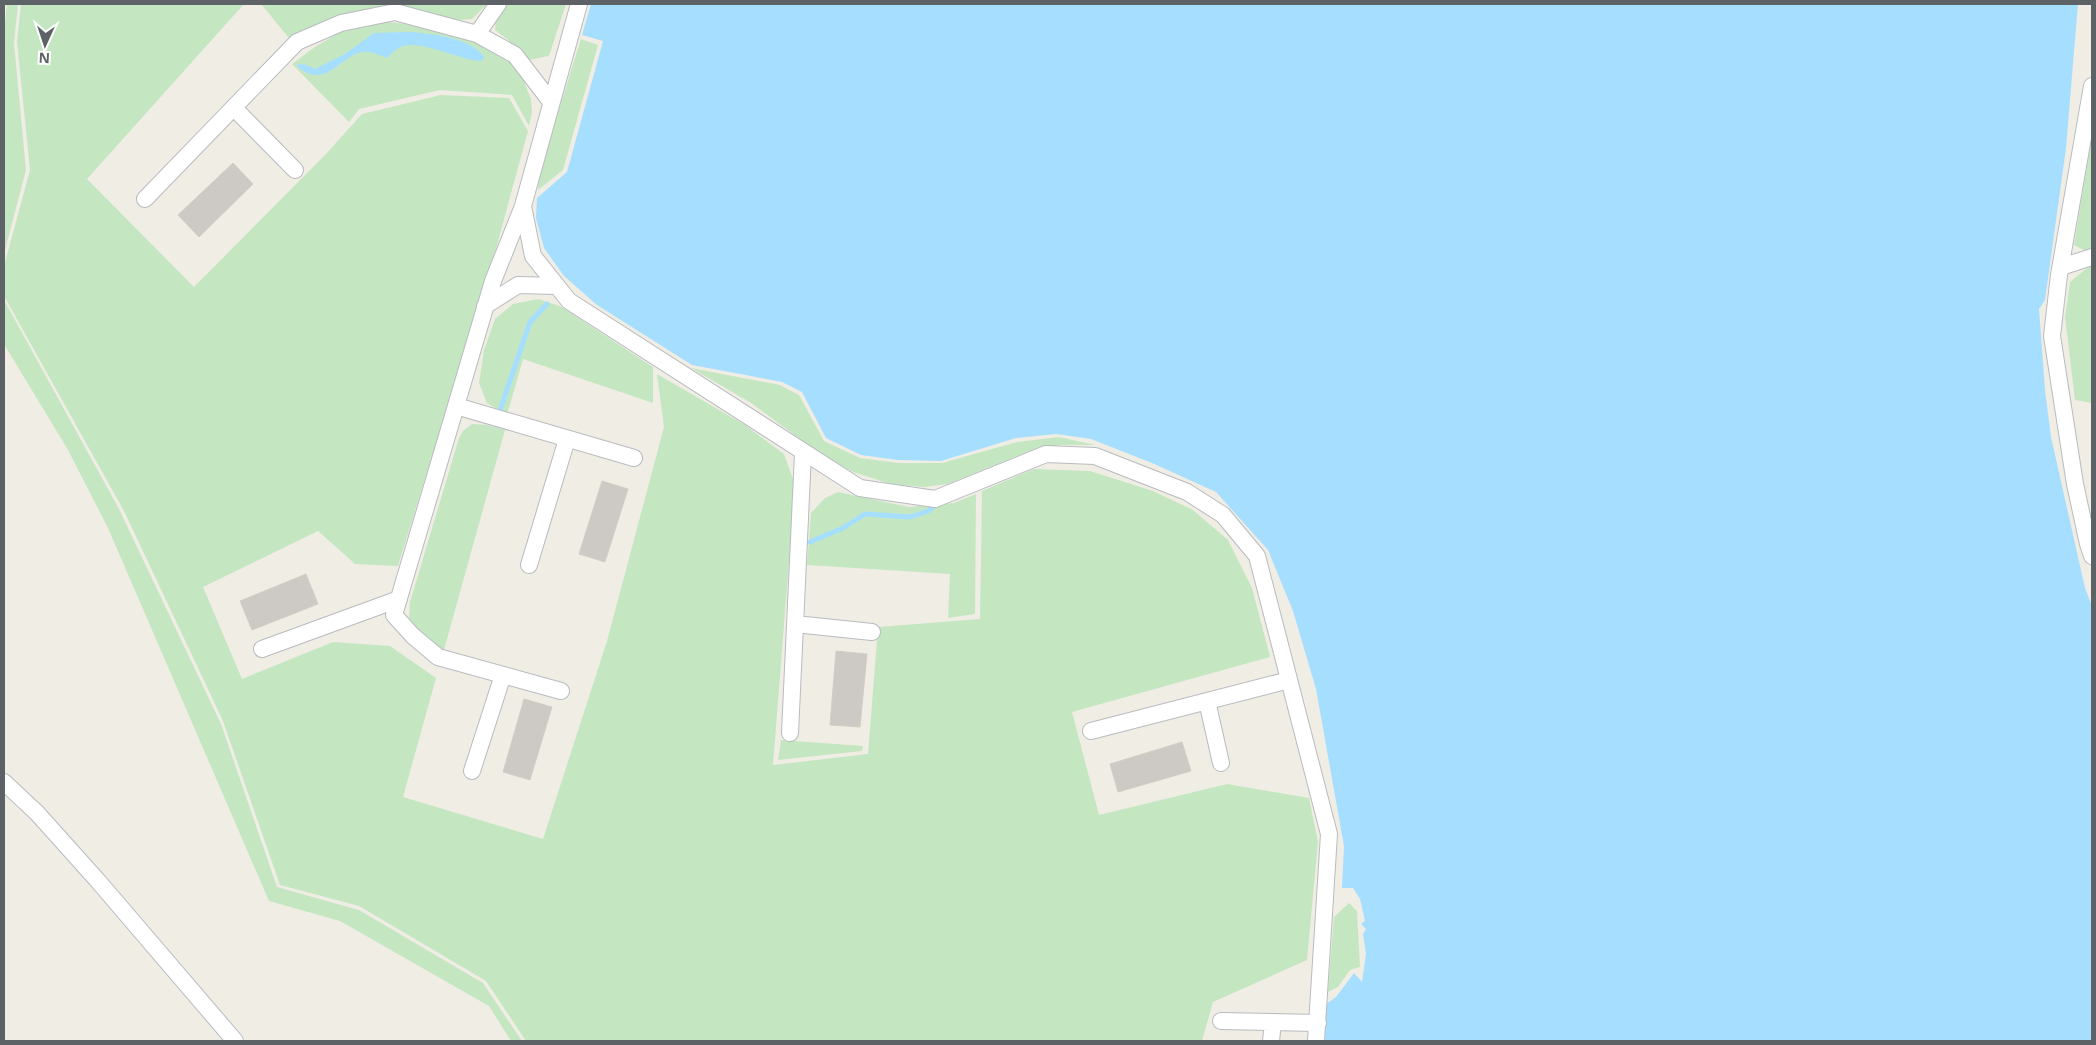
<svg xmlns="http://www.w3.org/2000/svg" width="2096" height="1045" font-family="'Noto Sans',sans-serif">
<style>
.green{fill:#c4e7c2}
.water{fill:#a6deff}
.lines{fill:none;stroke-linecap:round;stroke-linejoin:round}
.stream{stroke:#a6deff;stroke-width:5}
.building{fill:#cdc9c4;stroke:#d4cec4}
.minor-casing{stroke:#b8bbbf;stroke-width:18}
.minor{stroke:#fff;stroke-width:16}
</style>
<rect width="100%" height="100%" fill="#f0ede5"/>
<path class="green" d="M7,4H18L14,43L26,170L4,254V33Z
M21,4H244L87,179L194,287L325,155L362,114L441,95L509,98L528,131L497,245L398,566L355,564L318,531L203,587L242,679L333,642L390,646L436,678L403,797L543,839L607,641L664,427L657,374L745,425L784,454L795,485L773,765L868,754L878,627L980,619L982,491L1034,469L1090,471L1153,491L1193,510L1228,540L1252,588L1270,657L1072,712L1099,815L1227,784L1309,798L1318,842L1307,960L1213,1002L1202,1041H526L486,981L359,906L280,885L223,721L124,511L4,296V266L30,170L17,42Z
M261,4H487L472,19L458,20L413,9L305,30L289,38Z
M507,4H566L549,56L529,60L517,47L495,30L496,20Z
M389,22L431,27L475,41L511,61L523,79L531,99L532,112L529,126L512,95L440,90L359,109L349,122L292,64L315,47L349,27Z
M581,39L598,45L563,170L538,190L539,173Z
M2092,136V251L2088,252L2074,245Z
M2092,264V403L2075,400L2065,317L2070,282Z
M538,299L560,306L653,367V403L523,359L507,415L487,403L479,383L484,350L495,319L513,304Z
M4,300L119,509L221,724L277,887L359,910L483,983L522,1041H511L489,1006L340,921L269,901L108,528L68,450L4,344Z
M691,368L780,385L799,395L824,441L860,458L899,463H942L1017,442L1059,437L1095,445H1060L1032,450L948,484L924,487L891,484L853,472L819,453L751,403Z
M472,424L487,425L505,430L444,650L428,641L409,619L410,602L459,438L463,431Z
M838,492L909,507L954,503L976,494L975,614L948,618L950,574L807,565L811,513L825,498Z
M781,740L863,746L862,751L778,760Z
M1349,903L1357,911L1360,967L1350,970L1338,987L1328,992L1334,917Z"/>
<path class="water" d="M591,4H2078L2066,148L2045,300L2039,309L2045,390L2051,437L2085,588L2092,606V1041H1325L1326,1004L1336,997L1354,973L1362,982L1366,954L1363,934L1366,929L1361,924L1365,921L1360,899L1353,888H1342L1344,846L1316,689L1293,611L1268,550L1216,492L1152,463L1091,439L1056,434L1016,438L941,461L898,460L861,455L826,438L802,392L782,382L692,365L597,305L564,276L544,248L536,218L537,198L567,172L603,41L582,35Z
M407,32C430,33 472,38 484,57L482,61C460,61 417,37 399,48C394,50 390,55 387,58C379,55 371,51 363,52C341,54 325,93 296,65L304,64L315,69L345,54L374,33Z"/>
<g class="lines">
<path class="stream" d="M500,410L530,322L547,304
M810,542L843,528L865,514L910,517L928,511L936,504"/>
</g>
<path class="building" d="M233,163L253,184L199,237L178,215Z
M602,481L628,489L605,562L579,554Z
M306,574L318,604L252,630L240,601Z
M836,651L867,654L860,727L830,725Z
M524,699L552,707L530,780L503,772Z
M1182,742L1191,771L1118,792L1110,764Z"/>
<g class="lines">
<g class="minor-casing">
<path id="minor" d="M477,34L498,4
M2092,86L2059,275L2052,336L2075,484L2088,544L2092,556
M234,108L295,170
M145,199L297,42L341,23L395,12L477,34L515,55L551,102
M523,206L533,256L569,301L860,488L935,499L1046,454L1095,456L1187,492L1223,515L1257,556L1329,834L1316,1041
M2061,267L2092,257
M485,306L518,285L557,286
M456,406L634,458
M529,565L567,439
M795,624L872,632
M262,649L399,599
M561,691L438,657L413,636L394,615L493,281L523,206L579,4
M1207,701L1221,763
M1091,731L1289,680
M790,733L803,453
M472,771L503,675
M4,782L37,813L98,881L235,1041
M1221,1021L1318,1023
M1271,1041L1273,1022"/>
</g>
<use href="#minor" class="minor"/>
</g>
<rect width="2096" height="1045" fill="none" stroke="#5d6266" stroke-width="10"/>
<g transform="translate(45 45) rotate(183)" stroke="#ffffff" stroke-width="4" paint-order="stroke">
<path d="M0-4L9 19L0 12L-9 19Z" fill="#5d6266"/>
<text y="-8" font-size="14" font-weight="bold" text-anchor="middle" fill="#5d6266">N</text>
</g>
</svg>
